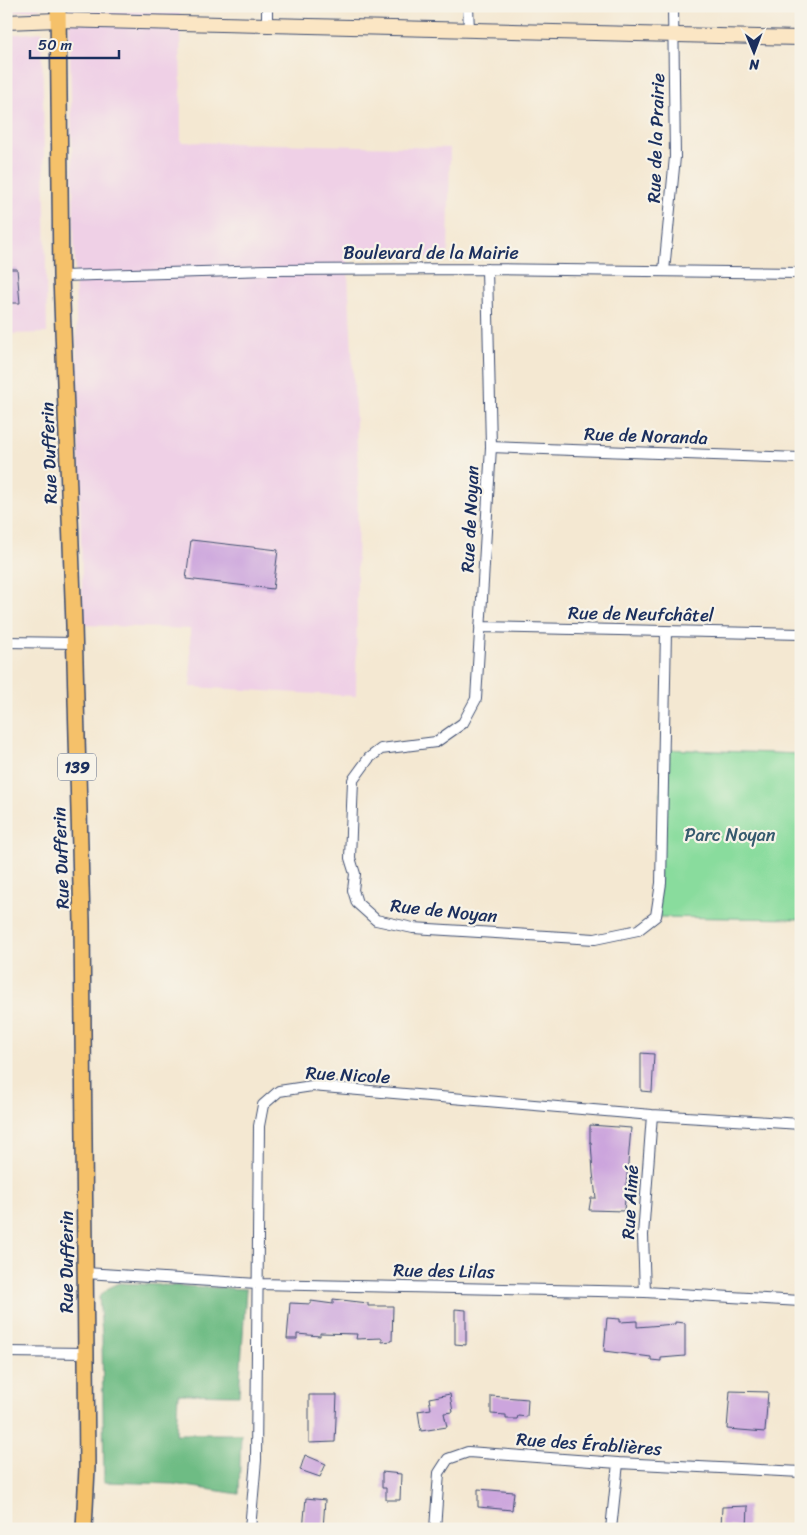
<svg xmlns="http://www.w3.org/2000/svg" width="807" height="1535" font-family="Sriracha,sans-serif">
<style>
.built{fill:#efd0e6}
.green{fill:#89dc9d;stroke:#52867e}
.forest{fill:#6ebc84;stroke:#447671}
.building{fill:#cca5dd}
.lines{fill:none;stroke-linecap:round;stroke-linejoin:round}
.street-casing{stroke:#3c4b6f;stroke-width:12}
.secondary-casing{stroke:#3c4b6f;stroke-width:16}
.primary-casing{stroke:#3c4b6f;stroke-width:18}
.street{stroke:#fff;stroke-width:10}
.secondary{stroke:#fbe6c4;stroke-width:14}
.primary{stroke:#f5c16b;stroke-width:15}
.labels{text-anchor:middle;stroke-width:4.5;stroke-linejoin:round;paint-order:stroke}
.shield{fill:#f7f3e8;stroke:#5d6a87;stroke-width:1}
.shield-label{font-size:16px;font-weight:bold;fill:#1b2f5e}
.street-label{font-size:18px;fill:#1b2f5e;stroke:#f7f3e8}
.park-label{font-size:18px;fill:#365a6e;stroke:#f7f3e8}
</style>
<rect width="100%" height="100%" fill="#f7f3e8"/>
<filter id="ink" filterUnits="userSpaceOnUse"><feTurbulence type="fractalNoise" baseFrequency=".02" numOctaves="2"/><feDisplacementMap in="SourceGraphic" scale="10" xChannelSelector="R" yChannelSelector="G"/><feConvolveMatrix kernelMatrix="1 2 1 2 8 2 1 2 1" color-interpolation-filters="sRGB"/></filter>
<filter id="wash" filterUnits="userSpaceOnUse"><feTurbulence type="fractalNoise" baseFrequency=".0096" numOctaves="4" result="noise"/><feDisplacementMap in="SourceGraphic" scale="20" xChannelSelector="R" yChannelSelector="G"/><feGaussianBlur stdDeviation="1.12" result="paint"/><feColorMatrix in="noise" values="0 0 0 0 0 0 0 0 0 0 0 0 0 0 0 0 0 1.4 0 .05"/><feComposite in="paint" operator="in"/></filter>
<g filter="url(#wash)">
<rect width="100%" height="100%" fill="#f4e8d2"/>
<path class="built" d="M6,6H49V7L6,13Z
M69,6H180L181,142L450,148L448,258L347,255L358,466L356,696L191,687L190,629L83,625Z
M42,32L47,333L6,334V35Z"/>
<path class="green" d="M662,749L801,754V919L658,917Z"/>
<path class="forest" d="M119,1283L246,1289L239,1395L178,1394L176,1434H241L239,1494L173,1484L104,1482L102,1335L99,1297L107,1289Z"/>
<g id="blocks">
<path class="building" d="M6,269H17L20,303H6Z
M191,540L278,550L273,589L186,579Z
M641,1053L654,1054L652,1092L641,1091Z
M590,1125L631,1128L624,1211L589,1210L591,1198H596L593,1173L591,1142H590Z
M333,1299L368,1303V1306H393L392,1341L382,1342V1338L356,1339L357,1334L320,1333V1336L297,1334V1339H287L290,1303L311,1304V1301L333,1304Z
M455,1309L466,1310V1345L455,1344Z
M607,1318L620,1319V1322L637,1321V1327L675,1324V1322L685,1323V1356L661,1358V1361L651,1360V1357L604,1351Z
M730,1391L768,1392L765,1432L727,1429Z
M450,1394L453,1412L444,1413L447,1427L421,1431L418,1411L431,1409L429,1398Z
M309,1395H337L335,1442L309,1443Z
M491,1396L528,1399L527,1417L518,1416L517,1419H506V1415L491,1414Z
M305,1455L326,1464L320,1477L300,1470Z
M382,1472L401,1474L400,1500H386V1488H382Z
M478,1489L514,1492L512,1510L478,1507Z
M306,1498L325,1500L323,1529H303Z
M748,1506L747,1527L721,1526L722,1507Z"/>
</g>
</g>
<g filter="url(#ink)">
<use href="#blocks" fill-opacity="0" stroke="#3c4b6f" stroke-width="1"/>
<g class="lines">
<g class="street-casing">
<path id="street" d="M267,6V25
M468,6L469,30
M487,269L491,447L476,699L463,723L436,742L381,749L369,758L353,780L350,858L355,874L353,890L357,903L376,920L413,928L595,939L638,930L656,916L661,883L666,631
M664,271L675,157L673,6
M61,276L267,270L487,269L801,273
M491,447L801,458
M480,627L801,634
M6,642L74,643
M86,1273L257,1284L645,1292L801,1301
M645,1292L643,1235L652,1115
M6,1352L86,1353
M250,1529L256,1460L259,1126L263,1105L279,1091L312,1086L652,1115L801,1124
M435,1529L439,1473L448,1459L468,1452L618,1463L801,1472
M611,1529L618,1463"/>
</g>
<g class="secondary-casing">
<path id="secondary" d="M6,22L58,20L801,38"/>
</g>
<g class="primary-casing">
<path id="primary" d="M58,6L61,276L74,625L82,922L87,1468L84,1529"/>
</g>
<use href="#street" class="street"/>
<use href="#secondary" class="secondary"/>
<use href="#primary" class="primary"/>
</g>
</g>
<g class="labels">
<rect class="shield" x="58" y="753.5" width="38" height="27" rx="4"/>
<g class="shield-label">
<text x="77" y="773">139</text>
</g>
<g class="street-label">
<text transform="translate(656 138) rotate(-88)" y="6">Rue de la Prairie</text>
<text x="431" y="259">Boulevard de la Mairie</text>
<text transform="translate(646 436) rotate(2)" y="6">Rue de Noranda</text>
<text transform="translate(49 453) rotate(-92)" y="6">Rue Dufferin</text>
<text transform="translate(470 519) rotate(-87)" y="6">Rue de Noyan</text>
<text transform="translate(641 614) rotate(1)" y="6">Rue de Neufchâtel</text>
<text transform="translate(61 858) rotate(-92)" y="6">Rue Dufferin</text>
<text transform="translate(444 911) rotate(6)" y="6">Rue de Noyan</text>
<text transform="translate(348 1075) rotate(3)" y="6">Rue Nicole</text>
<text transform="translate(630 1202) rotate(-87)" y="6">Rue Aimé</text>
<text transform="translate(67 1262) rotate(-90)" y="6">Rue Dufferin</text>
<text transform="translate(444 1271) rotate(1)" y="6">Rue des Lilas</text>
<text transform="translate(589 1444) rotate(4)" y="6">Rue des Érablières</text>
</g>
<g class="park-label">
<text x="730" y="841">Parc Noyan</text>
</g>
</g>
<rect width="807" height="1535" fill="none" stroke="#f7f3e8" stroke-width="25"/>
<g transform="translate(754 52) rotate(179)" stroke="#f7f3e8" stroke-width="4" paint-order="stroke">
<path d="M0-4L9 19L0 12L-9 19Z" fill="#1b2f5e"/>
<text y="-8" font-size="14" font-weight="bold" text-anchor="middle" fill="#1b2f5e">N</text>
</g>
<path d="M30 50v8h89v-8" fill="none" stroke="#1b2f5e" stroke-width="2.5"/>
<text x="38" y="50" font-size="15" fill="#1b2f5e" stroke="#f7f3e8" stroke-width="4" paint-order="stroke">50 m</text>
</svg>
